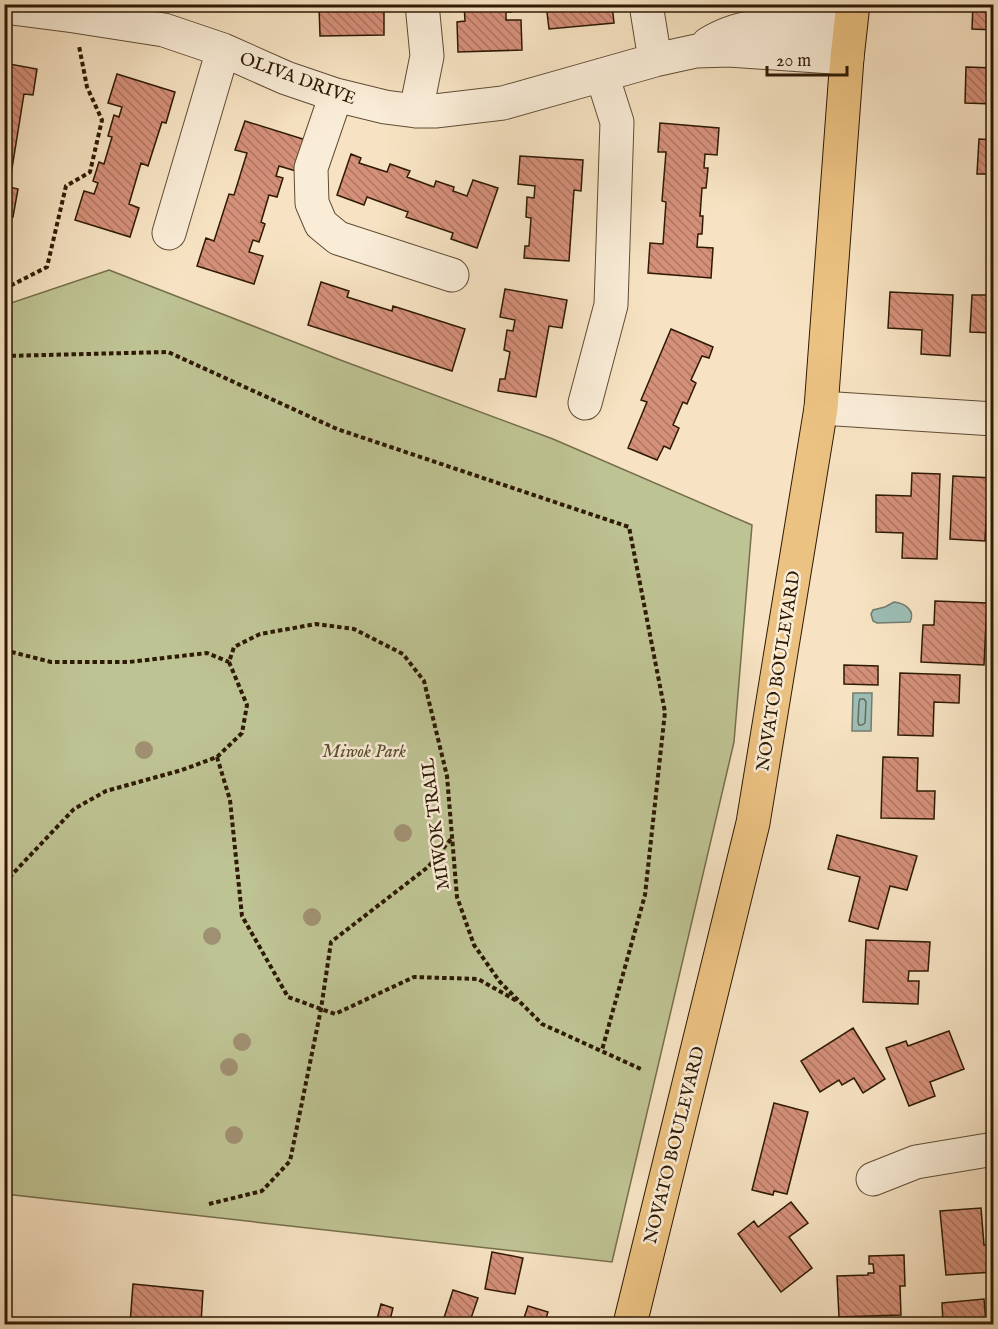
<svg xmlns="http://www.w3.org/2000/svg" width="998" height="1329" font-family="'IM FELL English',serif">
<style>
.green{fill:#bec393;stroke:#766e4c;stroke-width:1.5}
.water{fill:#9dbeb6;stroke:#717c6f;stroke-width:1.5}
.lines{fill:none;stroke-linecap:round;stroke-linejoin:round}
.shore{stroke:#666c5d;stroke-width:1.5}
.building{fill:url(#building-back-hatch);stroke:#2e1a04;stroke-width:1.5}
.minor-casing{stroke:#604c34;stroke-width:35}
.major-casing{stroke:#2e1a04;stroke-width:35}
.path{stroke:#2e1a04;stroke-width:4;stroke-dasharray:4.5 3;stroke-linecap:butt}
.minor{stroke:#faedd8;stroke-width:33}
.major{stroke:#ecc282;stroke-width:33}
.tree{fill:#a09072}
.labels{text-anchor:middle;stroke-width:5;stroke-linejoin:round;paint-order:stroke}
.street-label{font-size:18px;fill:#2e1a04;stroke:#faedd8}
.park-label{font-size:18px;font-style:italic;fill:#594d2f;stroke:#faedd8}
</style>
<defs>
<pattern id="building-back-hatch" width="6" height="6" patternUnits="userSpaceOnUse" patternTransform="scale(1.5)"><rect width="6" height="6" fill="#d5907a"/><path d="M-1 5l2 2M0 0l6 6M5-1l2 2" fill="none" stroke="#ad7562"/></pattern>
</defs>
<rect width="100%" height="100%" fill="#f7e3c3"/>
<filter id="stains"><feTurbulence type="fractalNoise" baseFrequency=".00333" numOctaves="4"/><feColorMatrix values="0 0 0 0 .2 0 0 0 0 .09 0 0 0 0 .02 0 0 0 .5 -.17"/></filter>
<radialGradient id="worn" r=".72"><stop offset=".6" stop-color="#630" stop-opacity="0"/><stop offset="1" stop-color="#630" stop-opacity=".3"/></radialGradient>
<path class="green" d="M109,270L343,361L553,439L752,525L734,742L612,1262L5,1194V305Z"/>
<path class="water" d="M894,602C904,603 916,610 910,622L877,623L873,621L871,614L873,610L885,607Z
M853,693H872L871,731H852Z"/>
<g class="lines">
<path class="shore" d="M860,699H864L866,702L865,723L862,725H859L858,722L859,702Z"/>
</g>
<path class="building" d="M256,4H277L276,10Z
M338,4H380V6H384V35L320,36L319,6H338Z
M464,4H511V12H506V20H521L522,50L458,52L457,22L465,21Z
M546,4H612L614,23L549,29Z
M973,4H994V30L972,29Z
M4,63L37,69L33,95L24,94L9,187L18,189L13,217L4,216Z
M966,67L994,68V104L965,103Z
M117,74L175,92L166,123L162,122L148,166L141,163L129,204L139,208L130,237L75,220L84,191L94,194L98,183L93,181L99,162L104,164L112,137L108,136L114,115L119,117L122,107L108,103Z
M245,121L306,140L296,171L279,166L276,176L283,178L277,197L269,195L261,222L265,224L259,242L253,240L249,252L263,256L254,284L197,266L206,238L214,241L229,194L234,195L247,153L235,150Z
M660,123L719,128L717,155L705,154L704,168H708L706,188H702L700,216H703L702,234H698L697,247L713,248L711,278L648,273L650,243L663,244L666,202L662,201L666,152H658Z
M979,139L994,140V174H977Z
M351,154L361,158L359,163L387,172L390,164L410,171L407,177L434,187L436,181L454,187L453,191L467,196L473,180L498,188L477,248L451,239L453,233L406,217L408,212L367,197L364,205L337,195Z
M520,156L583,160L581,191L574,190L569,261L524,258L525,246H529L531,218L526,217L527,197L534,198L535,186L518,184Z
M321,282L349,291L347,297L392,311L393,306L465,329L452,371L308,325Z
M505,289L567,300L562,328L549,326L536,397L498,391L500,379H505L510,352L504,350L507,330L513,331L515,320L500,317Z
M890,292L953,295L950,356L921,354L922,330L888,328Z
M972,295H994V333L970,332Z
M671,329L713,347L709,358L702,356L691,380L696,383L687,404L683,402L673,425L679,428L670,449L664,446L657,460L628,448L647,402L641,400Z
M912,473L940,474L937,559L902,558L903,533L876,532V495L911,496Z
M953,476L994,478V505H987L985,541L950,539Z
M935,601L987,603L984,665L921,662L923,625H934Z
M844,665L878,666V685L844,684Z
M900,673L960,675L959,703L934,702L933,736L898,735Z
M883,757L918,758L917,791H935L934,819L881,818Z
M837,835L917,856L907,890L890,886L878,929L849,921L860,877L828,869Z
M866,940L930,942L928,971H909L908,981H919L918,1004L863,1002Z
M853,1028L885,1079L863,1093L854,1078L842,1085L839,1080L820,1092L801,1061Z
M949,1031L964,1069L930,1082L935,1096L909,1106L886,1048L906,1041L908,1046Z
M774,1103L808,1112L787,1194L774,1191L773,1195L752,1190Z
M791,1202L808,1223L789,1237L812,1268L781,1292L738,1234L754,1221L758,1227Z
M981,1208L984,1245H994V1272L946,1275L940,1211Z
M492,1252L523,1258L515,1294L485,1289Z
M904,1255L905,1286H900L901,1315L839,1317L837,1276L868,1275V1273H874L873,1264H869V1256Z
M133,1284L203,1291L201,1323L176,1320L175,1324H130Z
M453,1290L478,1298L469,1324H442Z
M984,1299L986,1324H943L942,1303Z
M381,1304L393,1308L389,1324L376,1323Z
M528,1306L548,1312L544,1324H518V1323L522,1324Z"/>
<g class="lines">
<g class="minor-casing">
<path id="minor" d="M646,4L655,60
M4,7L74,16L164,30L223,50L286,78L336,95L385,107L416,111H435L503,103L655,60L696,51L729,50L847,58
M708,44C750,17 803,25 850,27
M336,95L311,168L312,203L321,224L338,238L452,275
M416,111L427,56L422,4
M169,233L223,50
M585,403L611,305L617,122L602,75
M821,408L994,419
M873,1179L916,1162L994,1149"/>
</g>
<g class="major-casing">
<path id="major" d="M630,1324L753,823L821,408L847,58L853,4"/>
</g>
<path class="path" d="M4,289L47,267L66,186L90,172L102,120L87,87L79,46
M4,356L168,352L337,429L629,527L665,712L645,895L602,1050
M4,650L51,662H129L207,653L229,662
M217,757L230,800L242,916L288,997L335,1014L414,977L478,979L517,1001
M4,883L74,809L106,791L182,770L217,757L242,733L247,705L229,662L234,647L260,634L316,624L354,629L403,654L424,681L447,776L457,897L474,945L500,982L542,1024L643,1070
M209,1204L262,1191L290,1161L321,1009L331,942L428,867L451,839"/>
<use href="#minor" class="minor"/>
<use href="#major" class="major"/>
</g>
<g class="tree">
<circle cx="144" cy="750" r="9"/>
<circle cx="403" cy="833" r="9"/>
<circle cx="312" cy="917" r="9"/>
<circle cx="212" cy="936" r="9"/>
<circle cx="242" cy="1042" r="9"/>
<circle cx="229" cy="1067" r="9"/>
<circle cx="234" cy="1135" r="9"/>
</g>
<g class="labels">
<g class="street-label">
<text transform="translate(298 78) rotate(20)" y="6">OLIVA DRIVE</text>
<text transform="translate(778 671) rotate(-81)" y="6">NOVATO BOULEVARD</text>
<text transform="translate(435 824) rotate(-97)" y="6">MIWOK TRAIL</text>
<text transform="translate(674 1145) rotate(-76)" y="6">NOVATO BOULEVARD</text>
</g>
<g class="park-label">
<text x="364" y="757">Miwok Park</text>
</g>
</g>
<rect width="998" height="1329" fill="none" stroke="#f7e3c3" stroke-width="24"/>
<rect x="6" y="6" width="986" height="1317" fill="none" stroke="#2e1a04" stroke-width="3"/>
<rect x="12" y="12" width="974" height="1305" fill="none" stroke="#2e1a04" stroke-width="1.5"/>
<path d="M767 66v9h80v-9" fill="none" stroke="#2e1a04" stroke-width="3"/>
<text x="776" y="66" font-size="18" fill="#2e1a04" stroke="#faedd8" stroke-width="4.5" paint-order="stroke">20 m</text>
<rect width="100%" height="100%" filter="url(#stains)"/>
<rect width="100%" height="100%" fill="url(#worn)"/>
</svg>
